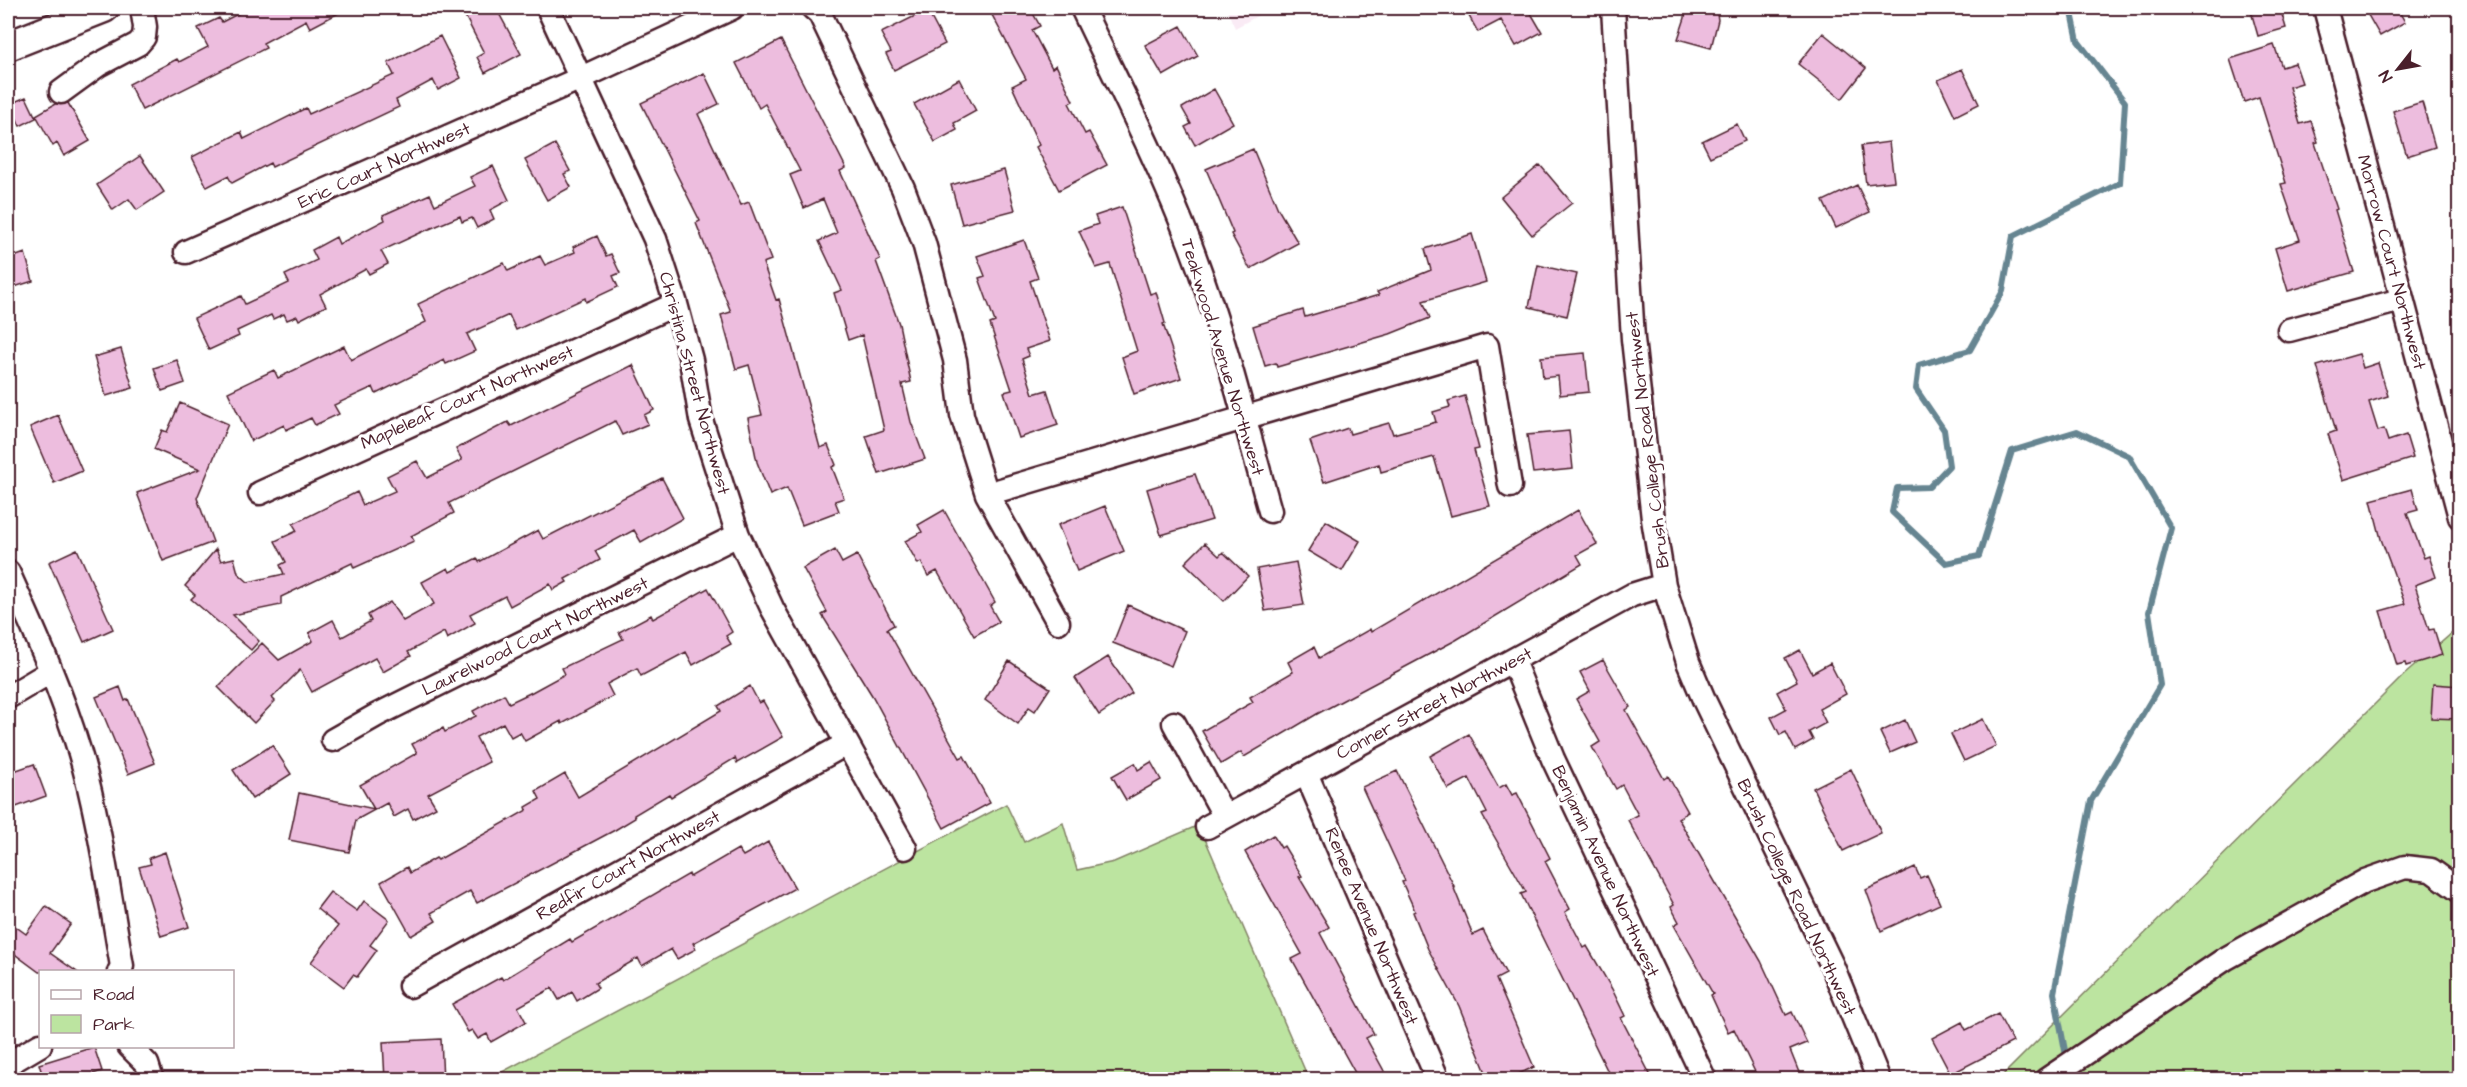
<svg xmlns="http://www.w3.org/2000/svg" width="2467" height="1087" font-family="'Architects Daughter',sans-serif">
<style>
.built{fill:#faebf5}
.green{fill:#bce4a0;stroke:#838266;stroke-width:1.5}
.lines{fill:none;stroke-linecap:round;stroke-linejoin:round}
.stream{stroke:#668591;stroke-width:6}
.building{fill:#edbdde;stroke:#4a1f2b;stroke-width:1.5}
.minor-casing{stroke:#4a1f2b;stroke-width:27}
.major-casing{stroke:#4a1f2b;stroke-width:33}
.minor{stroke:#fff;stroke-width:22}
.major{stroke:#fff;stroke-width:28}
.labels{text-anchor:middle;stroke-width:6;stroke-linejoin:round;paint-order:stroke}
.street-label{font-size:18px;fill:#4a1f2b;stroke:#fff}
</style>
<rect width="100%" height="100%" fill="#fff"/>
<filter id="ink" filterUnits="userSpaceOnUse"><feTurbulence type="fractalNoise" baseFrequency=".0167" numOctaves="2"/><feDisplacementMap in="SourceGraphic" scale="12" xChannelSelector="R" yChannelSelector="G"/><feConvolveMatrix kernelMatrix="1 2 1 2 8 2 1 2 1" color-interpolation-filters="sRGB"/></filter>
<g filter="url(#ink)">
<path class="built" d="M1226,8H1272L1235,28Z"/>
<path class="green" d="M2459,627V1079L1998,1080L2404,675Z
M1006,804L1024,842L1063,823L1077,870L1114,862L1199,825L1307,1075L1299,1080H487Z"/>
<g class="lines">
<path class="stream" d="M2067,1061L2054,993L2091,801L2160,685L2149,612L2171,528L2129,456L2077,431L2012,451L1979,556L1946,563L1892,512L1897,488L1929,487L1949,466L1944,430L1916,389L1919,365L1970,350L2003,291L2013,236L2120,183L2125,102L2078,41L2071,8"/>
</g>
<path class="building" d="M249,8H348L310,28L306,20L263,43L266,48L142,110L129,84L177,59L179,62L208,47L198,28L219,18L222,22Z
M472,8H496L521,54L485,73L477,57L484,53L463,12Z
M1001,8H1030L1040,26L1032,30L1052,68L1056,65L1073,101L1069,103L1085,134L1089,132L1107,165L1059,190L1036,147L1039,145L1012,86L1026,79L991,13Z
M1485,8H1528L1542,32L1516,46L1501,20L1478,32L1469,16Z
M1685,8H1716L1718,20L1711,48L1678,39L1685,18Z
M2250,8H2280L2286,28L2258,36Z
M2364,8H2397L2405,22L2380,36Z
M927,10L945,44L894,70L886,54L891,52L881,33Z
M1181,26L1198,56L1163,76L1145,45Z
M1823,33L1866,68L1842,99L1798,64Z
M440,36L461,78L438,90L433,80L396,100L399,107L272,167L270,163L232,183L228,176L207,187L192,157L241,132L244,139L306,108L309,114L394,75L388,63Z
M781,40L846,168L840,171L880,259L876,261L899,324L911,382L902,384L911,422L925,459L879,474L866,436L884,430L862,335L848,340L834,293L842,290L819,241L837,233L823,199L804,208L790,175L800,171L765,104L759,108L736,63Z
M2274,45L2282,67L2295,63L2302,83L2289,87L2300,124L2311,121L2318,142L2315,143L2337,209L2335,210L2354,272L2288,291L2275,248L2300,240L2281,184L2286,183L2259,97L2244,102L2230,59Z
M1962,69L1979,104L1955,116L1938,80Z
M704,73L719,104L698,114L741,205L749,202L771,260L763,263L776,300L779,299L820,448L828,445L836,465L832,467L844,498L835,501L839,511L802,525L787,488L770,495L757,462L748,418L762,415L749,365L736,369L721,315L731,312L696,223L700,221L641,103Z
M959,79L976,111L954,123L957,130L935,142L914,104Z
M1214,89L1233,123L1195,145L1185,127L1191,124L1182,108Z
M26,97L36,118L20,126L10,104Z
M2422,102L2435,147L2407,156L2393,111Z
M68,103L90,141L64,156L57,143L53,146L36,115L55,104Z
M1737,124L1745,141L1710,157L1702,141Z
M1889,142L1894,181L1866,184L1861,146Z
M555,144L570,171L564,174L571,187L547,200L525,160Z
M1253,149L1278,209L1298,243L1250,269L1231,234L1233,233L1206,169Z
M140,156L164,192L137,210L129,199L113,210L97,185Z
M1540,165L1572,203L1532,235L1501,197Z
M493,166L509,200L490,210L494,219L477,228L472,218L462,222L460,216L420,233L381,251L388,264L369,274L366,269L320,294L326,306L299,320L297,316L287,320L284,314L273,319L271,315L237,331L239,336L209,350L194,318L241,296L245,304L289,283L285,275L317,260L312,250L336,237L339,244L385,220L383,215L430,194L435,205L475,186L470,177Z
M1004,170L1015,210L962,224L951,185Z
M1857,185L1870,212L1836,228L1823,201Z
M1122,207L1150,294L1156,292L1165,323L1163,324L1181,378L1134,394L1122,357L1137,351L1110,264L1096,268L1079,231L1098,224L1095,216Z
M1472,234L1486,282L1423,301L1430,318L1390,334L1277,367L1276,363L1265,366L1253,326L1303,310L1305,317L1379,295L1377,292L1431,270L1425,249Z
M597,236L606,256L611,254L620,273L613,276L618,287L586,302L585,298L516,330L509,315L467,334L475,351L446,364L444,360L376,394L373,387L334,405L339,414L315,425L311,418L286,430L284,425L251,441L228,392L274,370L278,378L344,346L351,360L426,322L418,304L504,263L508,271L540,256L545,265L575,252L573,247Z
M1024,240L1038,278L1030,281L1050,341L1026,349L1029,356L1022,359L1033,394L1047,390L1058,425L1019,438L1004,392L1012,390L990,324L995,322L979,278L985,276L977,256Z
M25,253L33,281L8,289V259Z
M1538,265L1577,274L1567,316L1529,307Z
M121,349L133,388L106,396L94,357Z
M1585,353L1589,392L1560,395L1558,376L1543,378L1541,357Z
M2359,354L2363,368L2378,363L2388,396L2369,402L2378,431L2384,429L2388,441L2406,435L2413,458L2343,480L2328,434L2336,431L2317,366Z
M177,360L185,383L162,391L154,368Z
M633,365L654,410L644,415L648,424L622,435L615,421L449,503L454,513L411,536L414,541L354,568L352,563L281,597V605L233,615L259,641L251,650L191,599L195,595L185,586L216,549L221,561L234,558L238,573L248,582L284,574L280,565L286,562L275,541L297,531L293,524L357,492L363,505L395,491L387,476L417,461L427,478L462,460L456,449L508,422L511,426Z
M1465,396L1479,449L1474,450L1490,506L1451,516L1434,457L1381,472L1379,464L1324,482L1310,441L1348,428L1350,434L1389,423L1393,434L1436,422L1433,412L1450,407L1448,401Z
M180,403L228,424L197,498L213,542L163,561L137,493L200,469L154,449L162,430L167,432Z
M58,415L82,471L54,483L30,427Z
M1569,431L1573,469L1533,473L1527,435Z
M1195,474L1212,520L1161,535L1147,489Z
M662,478L683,518L641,542L634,530L595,551L600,560L565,579L567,582L553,590L550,584L510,606L505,596L470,614L475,623L447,639L444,632L408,652L411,656L383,672L375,658L312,692L300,670L272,698L275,701L254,723L218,687L262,643L279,660L313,641L309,633L333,620L342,637L371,621L368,615L390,602L403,621L434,604L422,582L448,568L450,572L477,558L479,562L538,530L543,539Z
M2412,489L2418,510L2407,513L2424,558L2429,556L2436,577L2415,585L2429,630L2434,629L2442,655L2406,666L2405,663L2397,665L2380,611L2405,604L2381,539L2371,500Z
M1105,506L1124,551L1077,571L1058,525Z
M944,510L995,602L990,606L999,622L974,636L937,571L928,576L921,562L918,564L905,541L922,532L918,525Z
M1578,510L1597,544L1577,555L1582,564L1456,640L1317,714L1244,757L1241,752L1221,764L1202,731L1253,702L1250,697L1293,672L1288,662L1314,647L1319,658L1370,629L1371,632Z
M1326,521L1360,541L1342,571L1308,551Z
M1205,543L1219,556L1223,552L1248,576L1224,601L1185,563Z
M77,549L113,629L84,642L49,562Z
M835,550L842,563L857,555L894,625L887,629L960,758L964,756L990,803L944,828L873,697L822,615L827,612L803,568Z
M1296,562L1304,605L1265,611L1257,569Z
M708,588L732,632L726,636L731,644L693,665L686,652L641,676L637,668L607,684L613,696L562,724L561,721L525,741L520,732L511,737L503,723L476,737L489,762L428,794L436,807L413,819L408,809L394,817L387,803L356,820L349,852L289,840L299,793L374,809L360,785L417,753L412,744L443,728L445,732L476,716L473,711L504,694L509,703L532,692L565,674L562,668L623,639L619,632L651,615L653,619Z
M1128,605L1185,631L1171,666L1113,643Z
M1800,650L1812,673L1830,663L1846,694L1819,709L1826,723L1809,732L1813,740L1795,750L1786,732L1780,735L1771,717L1786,709L1777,692L1797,681L1785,658Z
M1108,657L1132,693L1099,715L1075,678Z
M1603,660L1630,707L1626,710L1664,779L1668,776L1688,812L1678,818L1761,961L1786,1015L1792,1012L1807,1043L1790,1050L1802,1080H1759L1734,1029L1728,1032L1711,995L1713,994L1674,925L1679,922L1671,907L1674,905L1628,820L1638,815L1622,785L1616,789L1592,747L1600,742L1576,699L1590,691L1580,672Z
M1009,661L1050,688L1035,711L1029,707L1018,724L985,700Z
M2433,684L2460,686V719L2431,718Z
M750,686L759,703L763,701L783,737L737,763L735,758L671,797L669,794L634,815L635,818L615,830L477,903L470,891L431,913L436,921L411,936L381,882L407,867L410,873L436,858L438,860L527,810L526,807L540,799L536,791L565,774L578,797L721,711L718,706Z
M120,687L125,701L128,699L155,763L128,774L96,697Z
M1983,719L1996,746L1964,761L1951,734Z
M1905,720L1915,742L1890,753L1880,732Z
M1469,734L1499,788L1506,784L1512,795L1517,793L1550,858L1545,861L1570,909L1565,912L1584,948L1587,946L1612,989L1625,1016L1621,1018L1653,1080H1612L1521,894L1526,892L1482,815L1487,813L1469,778L1448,789L1430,756Z
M272,745L291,774L252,799L233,770Z
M1151,762L1161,780L1126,800L1112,776L1135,763L1138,770Z
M34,764L46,796L8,810V773Z
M1851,769L1881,833L1843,851L1813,788Z
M1397,771L1454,886H1453L1473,935L1483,930L1506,974L1496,979L1534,1067L1505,1080H1489L1459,1006L1428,949L1413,912L1415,911L1402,882L1405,881L1362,787Z
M1273,835L1281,848L1284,846L1302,876L1299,877L1329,927L1320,933L1374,1034L1366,1038L1389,1080H1359L1292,959L1302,954L1245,852Z
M768,842L795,888L693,943L696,949L677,959L671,949L642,966L638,958L595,983L598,988L577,1001L572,992L559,1000L552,988L518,1007L526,1022L491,1042L487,1034L478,1039L472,1030L468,1032L452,1004L501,977L503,980L570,939L572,942L689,874L690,877L738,849L743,856Z
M165,852L189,927L161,936L139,867L151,864L149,858Z
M1915,867L1920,878L1927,875L1940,904L1881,931L1866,890Z
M330,892L357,911L364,901L389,920L370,945L377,950L357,977L353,975L344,987L311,962L338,926L317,909Z
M46,906L71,924L50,953L77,972H39L8,949V921L26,934Z
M1998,1014L2013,1042L1951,1074L1932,1038L1962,1022L1966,1030Z
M441,1039L443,1080H385L383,1042Z
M94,1047L102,1071L93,1074L95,1080H44L39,1064Z"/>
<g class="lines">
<g class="minor-casing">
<path id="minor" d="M548,8L655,239L676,304L691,360L701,420L738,535L772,608L905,848
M813,8L820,14L903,188L924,243L955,360L962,415L987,494L1058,622
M1082,8C1119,86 1159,163 1190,244C1223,330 1245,422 1270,511
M1613,8L1633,339L1653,519L1664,585L1688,662L1705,702L1832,965L1879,1080
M2325,8L2460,517
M61,92L98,65L138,44L144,37L145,27L142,8
M186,252L581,78L732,8
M2289,330L2401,300
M260,493L676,304
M987,494L1487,346L1510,486
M8,572C34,630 61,689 79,750C100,820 109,894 122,966L119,972
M1513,661L1553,759L1705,1080
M8,697L50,672
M1174,723L1225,817
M333,740L377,715L738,535
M1306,773L1438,1080
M1207,827L1632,595L1664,585
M410,986L846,744
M129,1046L147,1064L152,1080
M8,1064L40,1045
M2046,1080L2225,959L2365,881L2405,867L2431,870L2460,891"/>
</g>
<g class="major-casing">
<path id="major" d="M8,46L104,8"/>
</g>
<use href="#minor" class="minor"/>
<use href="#major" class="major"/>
</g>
</g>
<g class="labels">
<g class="street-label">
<text transform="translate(384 165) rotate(-24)" y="6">Eric Court Northwest</text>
<text transform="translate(2392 262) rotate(75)" y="6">Morrow Court Northwest</text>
<text transform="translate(1223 357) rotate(73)" y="6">Teakwood Avenue Northwest</text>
<text transform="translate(695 383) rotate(75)" y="6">Christina Street Northwest</text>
<text transform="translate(467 397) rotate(-24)" y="6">Mapleleaf Court Northwest</text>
<text transform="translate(1647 440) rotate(-97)" y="6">Brush College Road Northwest</text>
<text transform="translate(535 636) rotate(-26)" y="6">Laurelwood Court Northwest</text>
<text transform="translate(1434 703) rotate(-28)" y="6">Conner Street Northwest</text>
<text transform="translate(628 865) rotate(-29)" y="6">Redfir Court Northwest</text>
<text transform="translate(1606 871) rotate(65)" y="6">Benjamin Avenue Northwest</text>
<text transform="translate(1797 897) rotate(65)" y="6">Brush College Road Northwest</text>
<text transform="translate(1372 926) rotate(67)" y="6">Renee Avenue Northwest</text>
</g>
</g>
<rect width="2467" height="1087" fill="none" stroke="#fff" stroke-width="30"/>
<rect x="15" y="15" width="2437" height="1057" fill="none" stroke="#4a1f2b" stroke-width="2" filter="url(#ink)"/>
<rect x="39" y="970" width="195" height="78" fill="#ffffff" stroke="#b7a5aa" stroke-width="1.5"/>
<rect x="51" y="990" width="30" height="9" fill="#ffffff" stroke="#b7a5aa" stroke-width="1.5"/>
<text x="93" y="1000" font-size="18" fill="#4a1f2b">Road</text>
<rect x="51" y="1015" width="30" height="18" fill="#bce4a0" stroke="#b7a5aa" stroke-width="1.5"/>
<text x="93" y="1030" font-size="18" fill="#4a1f2b">Park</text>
<g transform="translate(2398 69) rotate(239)" stroke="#ffffff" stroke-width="4.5" paint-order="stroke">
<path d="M0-4.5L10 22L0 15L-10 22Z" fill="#4a1f2b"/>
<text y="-9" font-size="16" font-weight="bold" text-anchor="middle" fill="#4a1f2b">N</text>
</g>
</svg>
